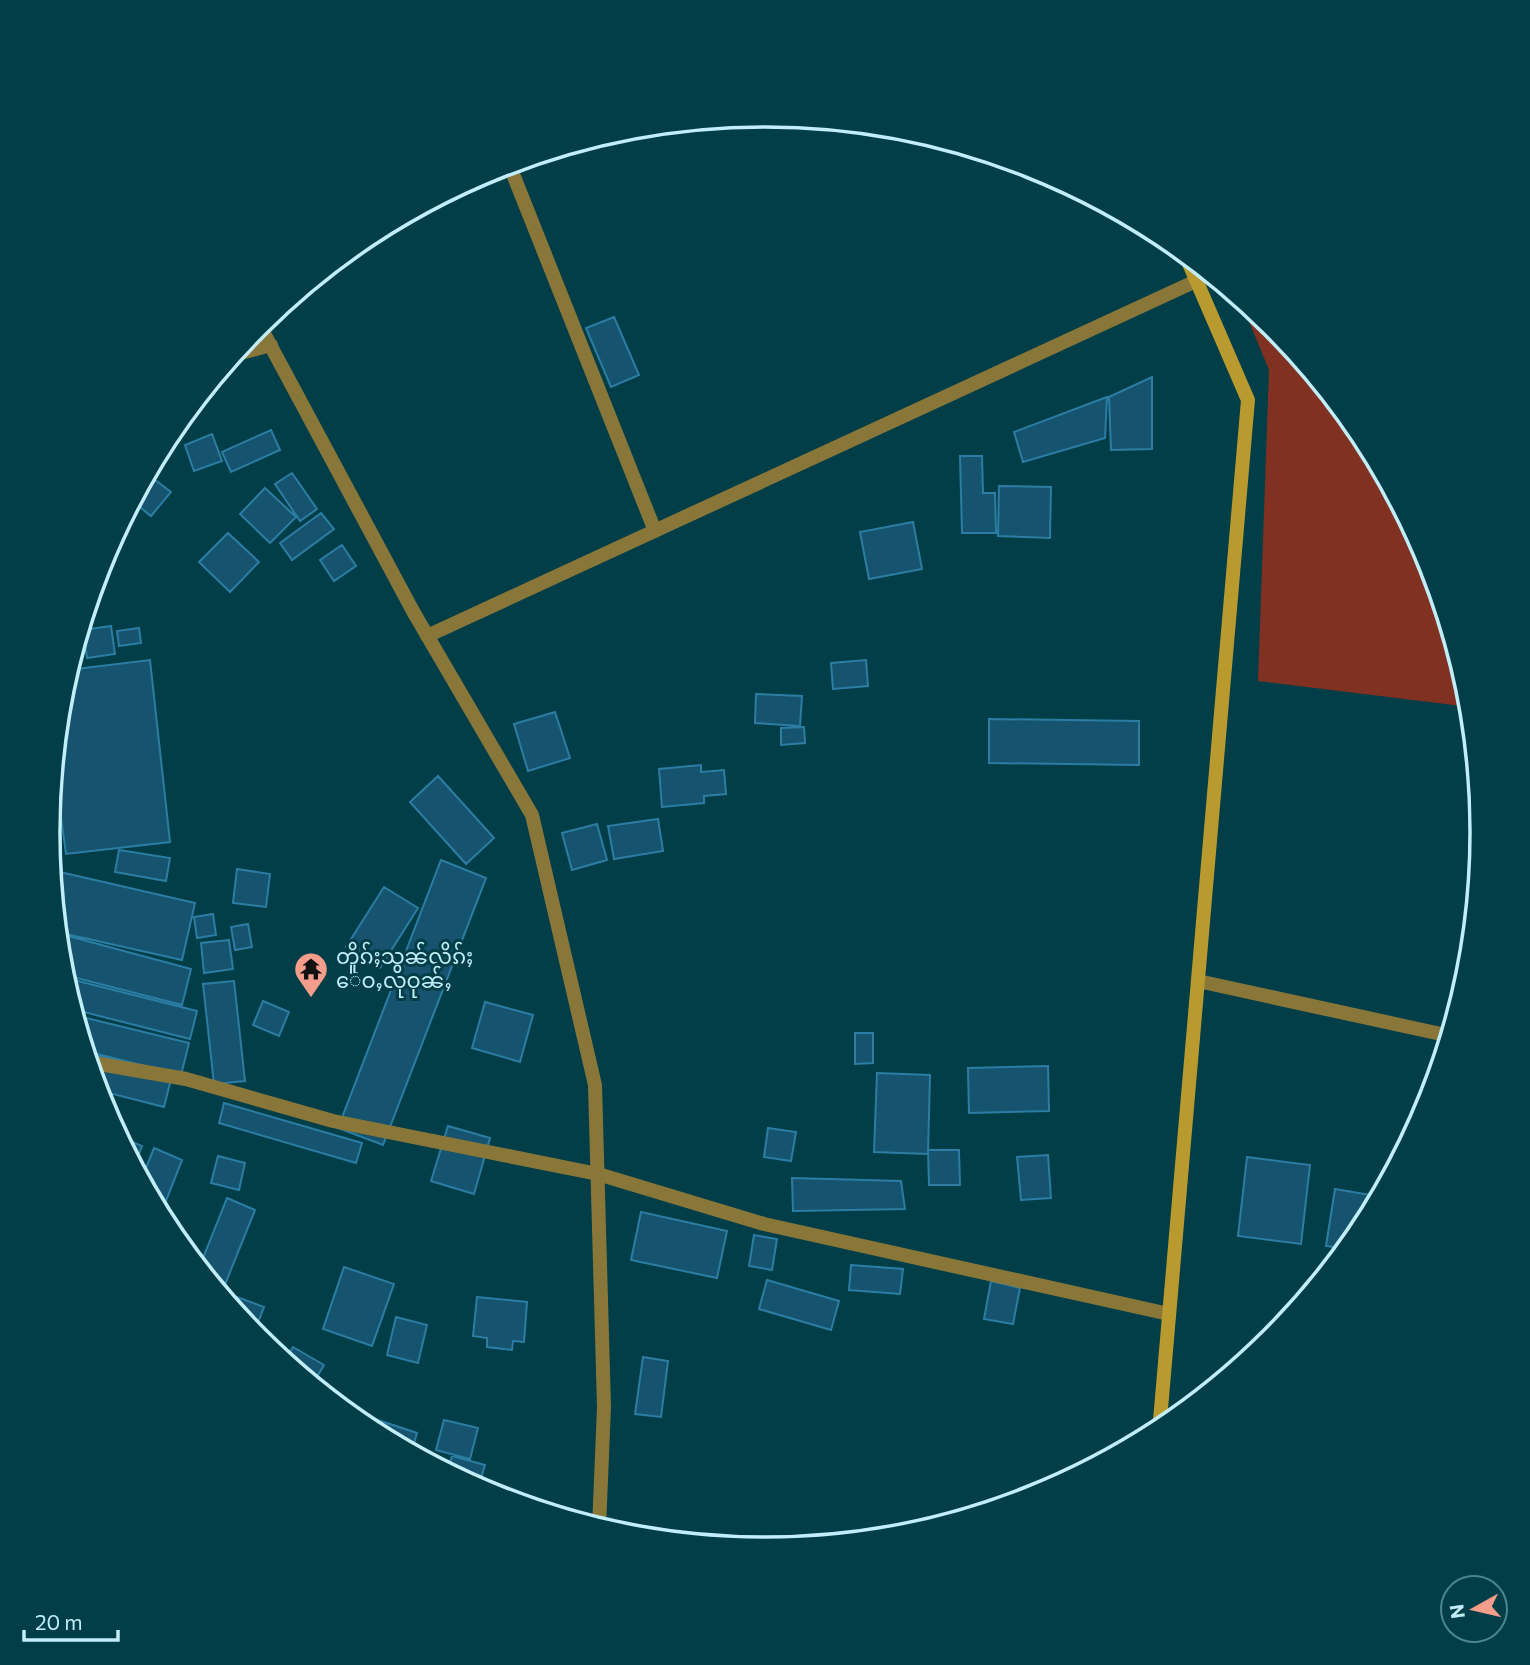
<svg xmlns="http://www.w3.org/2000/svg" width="1530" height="1665" font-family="Commissioner,'Noto Sans Myanmar',sans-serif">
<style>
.green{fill:#813122}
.building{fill:#16536f;stroke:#2c7da3;stroke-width:2}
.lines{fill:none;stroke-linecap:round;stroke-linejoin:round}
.street{stroke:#89773a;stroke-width:14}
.secondary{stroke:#b89a2e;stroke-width:14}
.labels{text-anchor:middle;stroke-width:6;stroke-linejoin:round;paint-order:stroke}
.poi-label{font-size:21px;fill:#c1eef8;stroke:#013e48;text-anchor:start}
.rim{fill:none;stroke:#c1eef8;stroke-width:3.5}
</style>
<rect width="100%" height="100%" fill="#013e48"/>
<path class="green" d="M1239,297L1273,325L1362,434L1428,558L1469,693L1470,707L1258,681L1269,370Z"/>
<path class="building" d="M406,214L411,223L374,242L370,234Z
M614,317L639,375L611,387L586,328Z
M1152,377V449L1111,450L1109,397Z
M1107,397L1105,438L1023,462L1014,432Z
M271,430L280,450L231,472L222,452Z
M212,434L222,461L194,471L185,445Z
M960,456H982L983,493H995L996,533H962Z
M292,473L317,509L300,521L275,484Z
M147,474L171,492L151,516L132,501Z
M999,486L1051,487L1050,538L998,536Z
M265,488L296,517L270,543L240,514Z
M321,513L334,529L292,560L280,543Z
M913,522L922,569L869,579L860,532Z
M228,533L259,562L230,592L199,562Z
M342,545L356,566L334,581L320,560Z
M111,626L115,654L87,658L83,630Z
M139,628L141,643L119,646L117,631Z
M77,639L81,659L71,661Z
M150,660L170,842L66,854L54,766L61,692L68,670Z
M866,660L868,686L833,689L831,663Z
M756,694L802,696L800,726L755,723Z
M555,712L570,758L528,771L514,724Z
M989,719L1139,721V765L989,763Z
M804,727L805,743L781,745V728Z
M701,765V772L724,770L726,794L704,796V803L662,807L659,769Z
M438,776L494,838L466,864L410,802Z
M658,819L663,851L614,859L608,826Z
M597,824L607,860L572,870L562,833Z
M119,850L170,858L166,881L115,872Z
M441,860L486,878L383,1145L338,1128Z
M237,869L270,874L266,907L233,903Z
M60,872L195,903L182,960L57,932L54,901Z
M384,887L418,908L380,968L346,947Z
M213,914L216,935L197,938L194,917Z
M248,924L252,947L235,950L231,927Z
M57,933L191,969L182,1005L61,974Z
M229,940L233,969L204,973L201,943Z
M62,977L197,1011L190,1039L72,1009Z
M234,981L245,1081L214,1084L203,984Z
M263,1001L289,1012L279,1036L253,1025Z
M485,1002L533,1015L520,1062L472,1048Z
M74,1015L189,1043L181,1075L85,1051Z
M855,1033H873V1063L855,1064Z
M85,1053L172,1075L164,1107L97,1090Z
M1048,1066L1049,1111L969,1113L968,1068Z
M877,1073L930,1075L928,1154L874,1152Z
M224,1103L362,1143L356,1163L219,1123Z
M448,1126L490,1138L474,1194L431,1181Z
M768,1128L796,1132L791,1161L764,1157Z
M118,1136L142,1146L134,1167Z
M154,1148L182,1160L160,1216L141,1180Z
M928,1150H959L960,1185H929Z
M1048,1155L1051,1198L1021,1200L1017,1157Z
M218,1156L245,1163L239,1190L211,1183Z
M1247,1157L1310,1165L1301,1244L1238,1236Z
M792,1178L901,1181L905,1209L793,1211Z
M1335,1189L1371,1195L1367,1222L1347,1249L1326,1246Z
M227,1198L255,1210L224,1287L209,1281L199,1268Z
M641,1212L727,1231L717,1278L631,1260Z
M754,1235L777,1239L772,1270L749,1266Z
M851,1265L903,1269L900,1294L849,1290Z
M344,1267L394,1284L372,1346L323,1329Z
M767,1280L839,1301L831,1330L759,1309Z
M991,1281L1020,1288L1013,1324L984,1319Z
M218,1290L264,1307L253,1335L218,1292Z
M477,1297L527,1302L524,1342L513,1341L512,1350L487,1347V1338L473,1336Z
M396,1317L427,1325L418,1363L387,1355Z
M293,1347L324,1365L312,1385L284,1362Z
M643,1357L668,1361L661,1417L635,1414Z
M372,1418L417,1433L411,1453L368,1430Z
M444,1420L478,1428L470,1459L436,1450Z
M452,1456L485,1465L478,1488L447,1473Z"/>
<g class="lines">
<path class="street" d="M509,164L655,531
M415,210L519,161
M259,324L414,613L532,815L595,1085L604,1407L599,1528
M233,355L271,345
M427,636L1196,281
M1198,981L1450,1036
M88,1062L186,1079L333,1121L598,1174L764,1224L1169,1314"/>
<path class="secondary" d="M1159,1432L1248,400L1184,252"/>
</g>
<defs>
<g id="temple-pin" transform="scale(1.75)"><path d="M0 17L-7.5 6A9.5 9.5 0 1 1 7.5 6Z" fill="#f49d8b" stroke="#013e48"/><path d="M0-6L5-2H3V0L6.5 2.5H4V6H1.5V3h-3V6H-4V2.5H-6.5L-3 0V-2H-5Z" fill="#111"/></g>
</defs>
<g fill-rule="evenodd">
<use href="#temple-pin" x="311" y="969"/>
</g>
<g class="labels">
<g class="poi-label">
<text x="336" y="964">တိူၵ်ႈသွၼ်လိၵ်ႈ<tspan x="336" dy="24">ေဝႇလုဝုၼ်ႇ</tspan></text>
</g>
</g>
<path d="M0 0H1530V1665H0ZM60 832a705 705 0 1 1 1410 0a705 705 0 1 1-1410 0Z" fill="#013e48" fill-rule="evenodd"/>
<path class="rim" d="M60 832a705 705 0 1 1 1410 0a705 705 0 1 1-1410 0Z"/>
<g transform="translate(1474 1609) rotate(262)"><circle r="33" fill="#013e48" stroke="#4e848e" stroke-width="2"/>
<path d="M0-5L12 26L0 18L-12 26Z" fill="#f49d8b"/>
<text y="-10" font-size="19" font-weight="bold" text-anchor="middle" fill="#c1eef8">N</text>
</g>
<path d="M24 1630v10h94v-10" fill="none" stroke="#c1eef8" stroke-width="3.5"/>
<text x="35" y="1630" font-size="21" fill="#c1eef8" stroke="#013e48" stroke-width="5" paint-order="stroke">20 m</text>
</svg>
